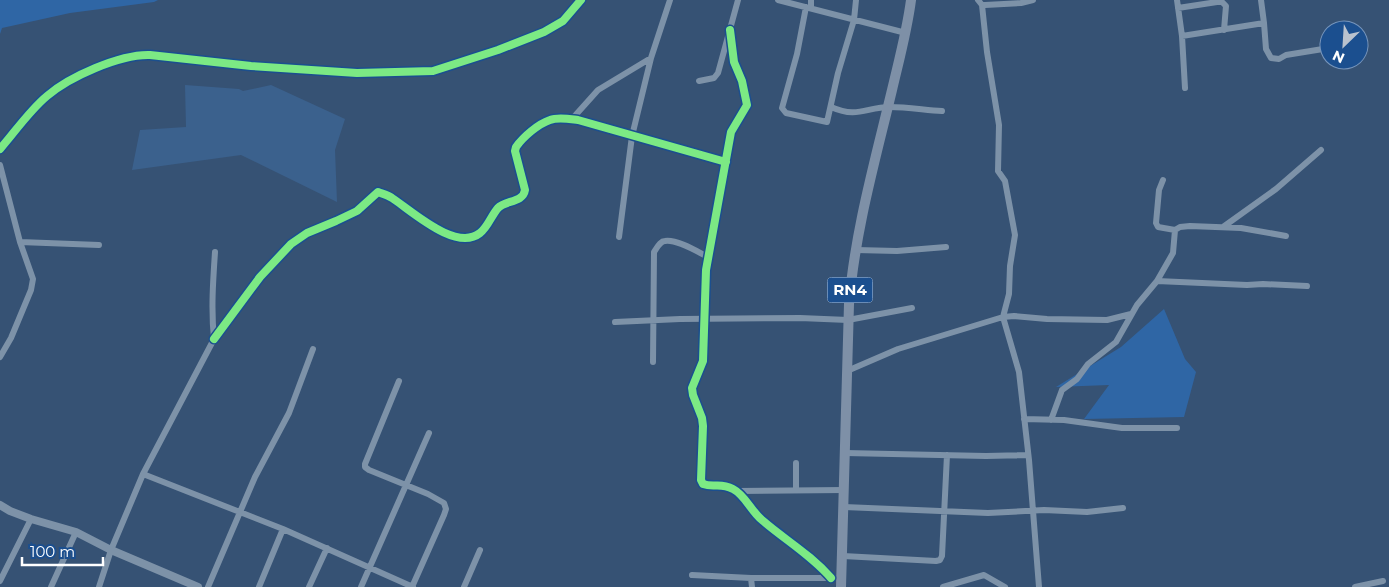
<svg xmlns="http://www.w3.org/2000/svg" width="1389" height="587" font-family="Montserrat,sans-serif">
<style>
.green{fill:#2f66a5}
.water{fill:#3b618d}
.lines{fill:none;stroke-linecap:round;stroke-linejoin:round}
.minor{stroke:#7d92a8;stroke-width:6}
.tertiary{stroke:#7d92a8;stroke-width:8}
.trunk{stroke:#7e90a7;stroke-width:10}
.cycleway-casing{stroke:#1b4f8f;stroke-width:11}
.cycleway{stroke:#7ce984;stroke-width:8}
.labels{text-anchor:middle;stroke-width:5;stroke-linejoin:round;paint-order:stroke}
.shield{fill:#1b4f8f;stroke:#bbcadd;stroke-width:1}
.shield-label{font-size:15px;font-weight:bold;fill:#fff}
</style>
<rect width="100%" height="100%" fill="#365274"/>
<path class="green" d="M0,0H158L154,2L70,13L2,28L0,34Z
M1164,309L1185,359L1196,372L1184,417L1084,419L1109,385L1056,387L1121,347Z"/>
<path class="water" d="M185,85L239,89L243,91L271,85L345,119L335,150L337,202L241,155L132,170L140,130L186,127Z"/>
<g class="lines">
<path class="minor" d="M778,0L906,33
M978,0L982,5H985L1021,3L1033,0
M1177,0L1182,36L1185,88
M1261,0L1264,23
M982,5L987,52L999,125L998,171L1005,181L1015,235L1010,266L1009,294L1003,317L1019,372L1029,460L1039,587
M806,7L797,54L782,108L786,113L827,122L838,73L854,20L856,0
M811,8V0
M1178,8L1217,2H1222L1226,6L1224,30
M730,30L734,62L742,81L747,105L731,132L706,270L703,361L692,388L693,395L702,418L703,426L701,480L703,484C714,488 720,482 733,489C745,495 751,511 762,520C785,540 810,554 831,578
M1182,36L1264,23L1266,49L1271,58L1279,59L1286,55L1329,48
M699,81L714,78L718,73L738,0
M831,107C858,119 866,107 890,107C907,107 925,110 942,111
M572,119L598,90L651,58L670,0
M0,165L20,242L33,279L31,290L11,338L0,357
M1163,180L1159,190L1156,223L1158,227L1175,230L1180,227L1190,226L1241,228L1286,236
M1223,227L1276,189L1321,150
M619,237L632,136L651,58
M20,242L99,245
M856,250L897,251L946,247
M1157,281L1247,285L1263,284L1307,286
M615,322L680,319L800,318L848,320L912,308
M214,339L260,277L291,244L307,233L336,221L357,211L378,192C383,194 388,195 392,198C412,211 456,252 480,233C488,227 491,216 498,208C505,200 523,203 525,190L515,151L516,147C523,137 538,124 550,120C558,117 569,119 578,120L726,162
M653,362L654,252C657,248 660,241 665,241C677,239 698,252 708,257
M847,371L898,349L1003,317L1014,316L1047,319L1107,320L1131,314
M399,381L365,464V467L369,470L428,494L444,503L446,509L444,515L412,587
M1024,419L1064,420L1122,428H1177
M1051,420L1062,390L1077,379L1088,364L1116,342L1137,305L1157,281L1173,253L1175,230
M845,453L986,456L1028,455
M143,474L283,529L413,587
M796,490V463
M737,491L844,490
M844,507L988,513L1044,510L1087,512L1123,508
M843,556L936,561L940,560L942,556L947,455
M692,575L751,578
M0,581L31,519
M51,587L76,532
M99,587L111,550L143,474L214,339C211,310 213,281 215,252
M208,587L255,477L289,413L313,349
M259,587L283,529
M309,587L327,548
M361,587L429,433
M464,587L480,550
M752,587L751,578H833
M943,587L984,575L1005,587
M1355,587L1383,581"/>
<path class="tertiary" d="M0,149C15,132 29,111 47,96C69,77 120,54 150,55L251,66L357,73L433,71L498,50L544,32L563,21L581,0
M0,505L10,511L31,519L76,532L111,550L198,587"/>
<path class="trunk" d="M841,587L849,304C855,231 875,161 892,90C899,60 907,31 911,0"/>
<g class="cycleway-casing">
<path id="cycleway" d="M730,30L734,62L742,81L747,105L731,132L706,270L703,361L692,388L693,395L702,418L703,426L701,480L703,484C714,488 720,482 733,489C745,495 751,511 762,520C785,540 810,554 831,578
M0,149C15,132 29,111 47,96C69,77 120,54 150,55L251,66L357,73L433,71L498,50L544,32L563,21L581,0
M214,339L260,277L291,244L307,233L336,221L357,211L378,192C383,194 388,195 392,198C412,211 456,252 480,233C488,227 491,216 498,208C505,200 523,203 525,190L515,151L516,147C523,137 538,124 550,120C558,117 569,119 578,120L726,162"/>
</g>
<use href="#cycleway" class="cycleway"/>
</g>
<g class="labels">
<rect class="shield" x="827.5" y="277.5" width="45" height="25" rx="4"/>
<g class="shield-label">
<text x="850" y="295">RN4</text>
</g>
</g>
<g transform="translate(1344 45) rotate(205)"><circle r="24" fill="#1b4f8f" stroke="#7695bc"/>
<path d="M0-4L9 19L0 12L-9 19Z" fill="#b9c2ce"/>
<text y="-8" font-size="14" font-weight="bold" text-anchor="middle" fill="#ffffff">N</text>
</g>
<path d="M22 557v8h81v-8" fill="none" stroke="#ffffff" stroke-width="2.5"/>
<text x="30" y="557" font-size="15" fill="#ffffff" stroke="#1b4f8f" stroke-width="4" paint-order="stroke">100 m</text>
</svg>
